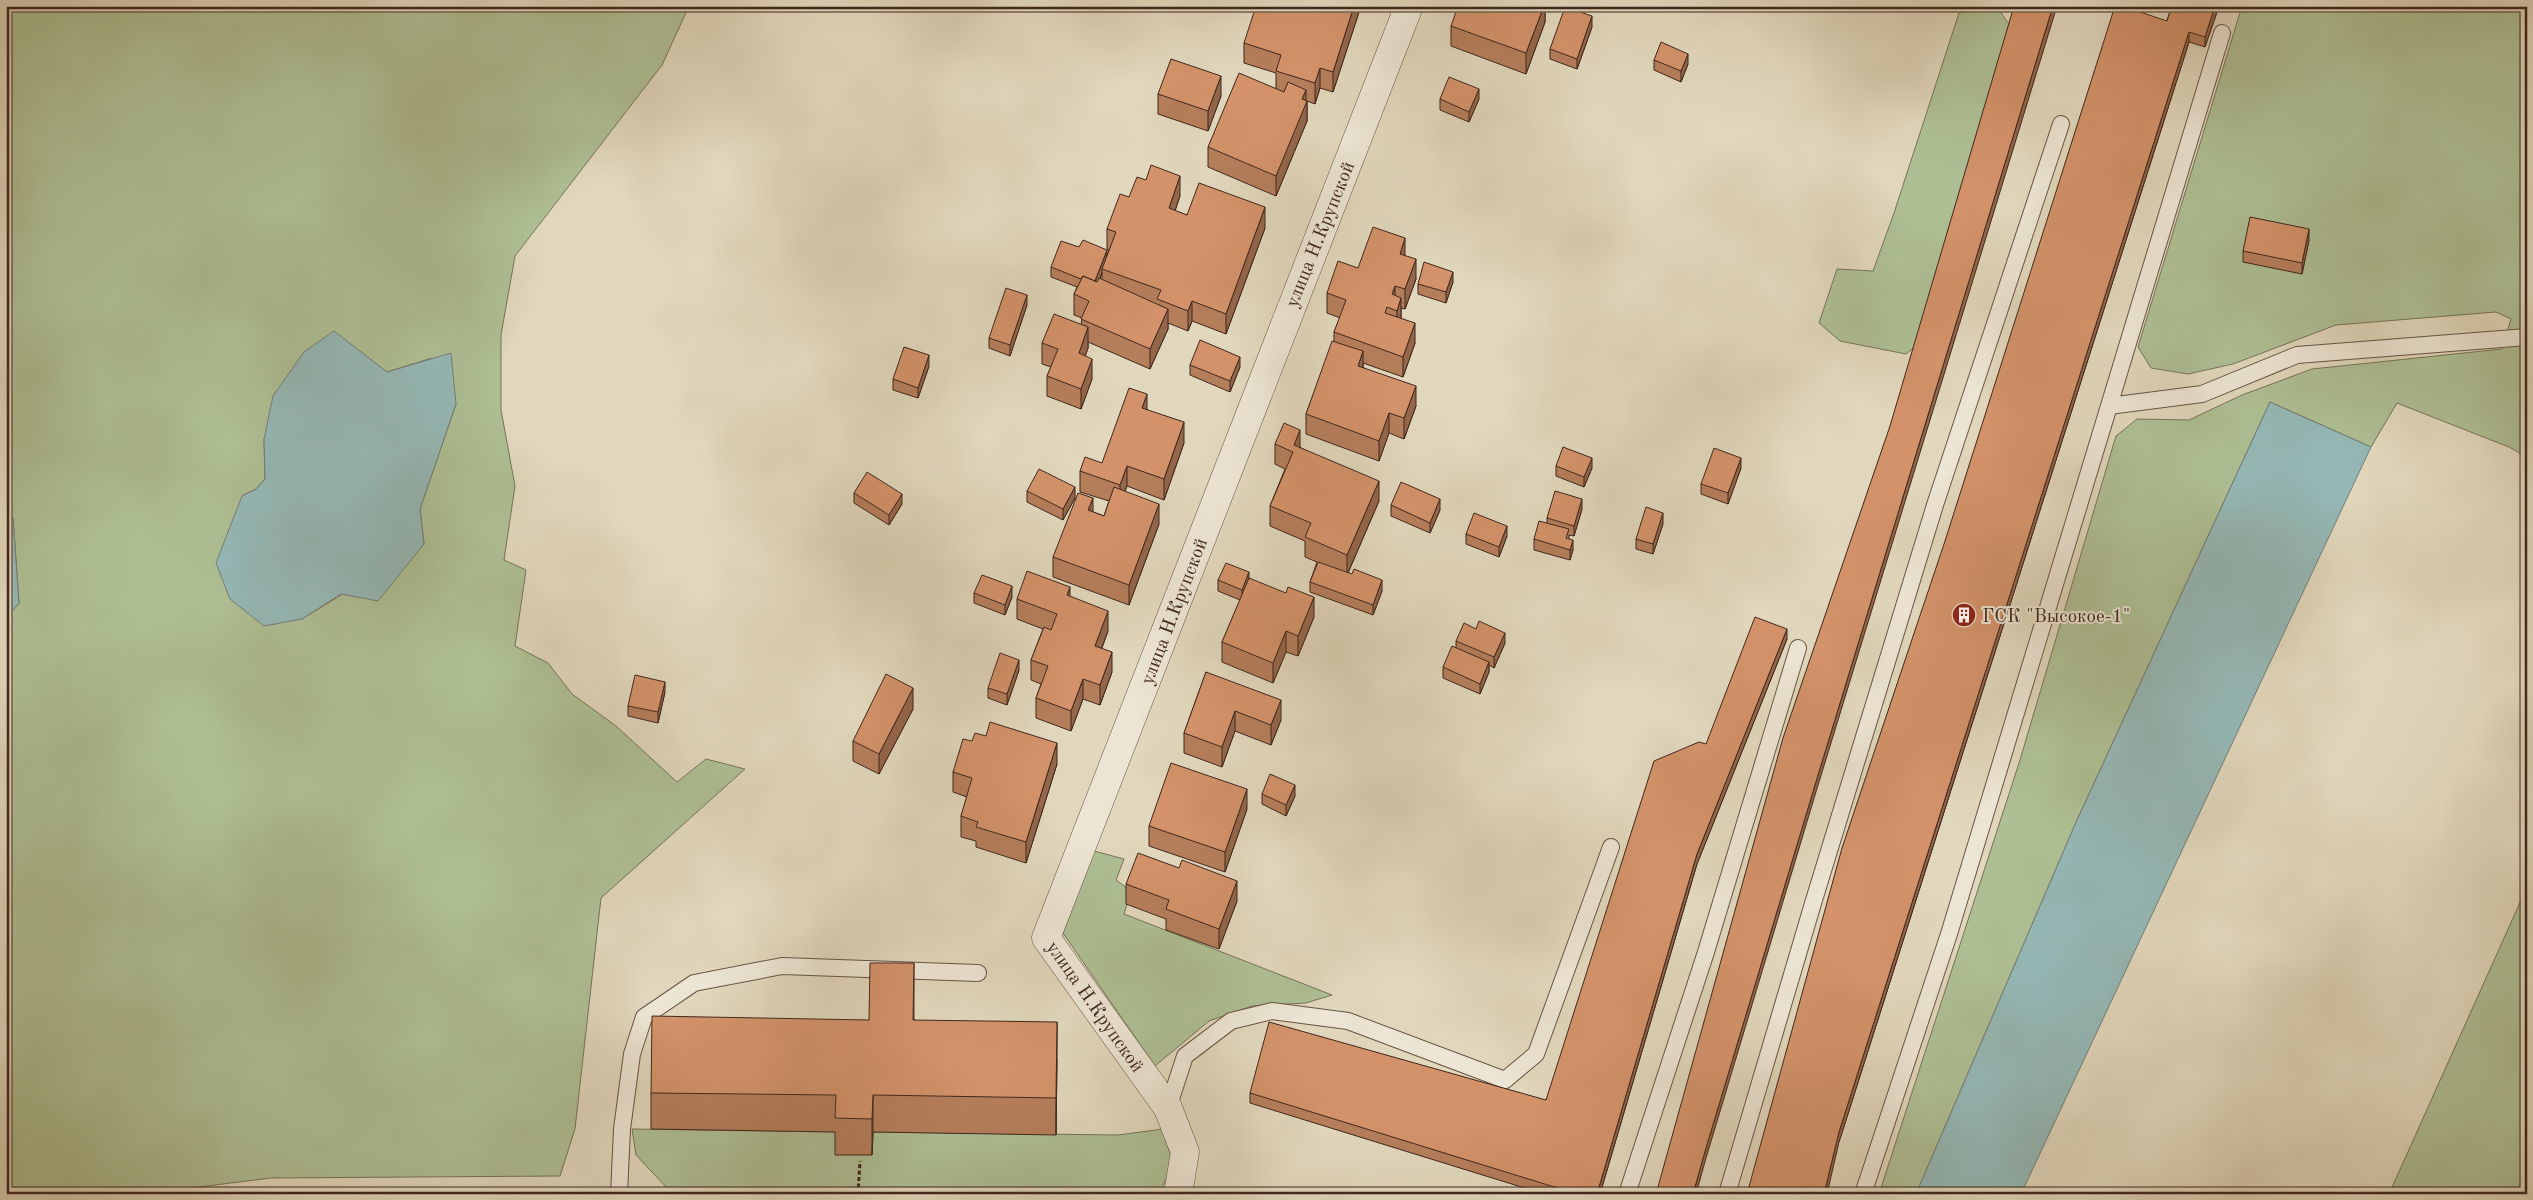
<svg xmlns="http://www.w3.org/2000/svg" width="2533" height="1200" font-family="'Old Standard TT',serif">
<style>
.green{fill:#aebf94;stroke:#767358;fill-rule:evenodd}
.water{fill:#95b8b6;stroke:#737e79}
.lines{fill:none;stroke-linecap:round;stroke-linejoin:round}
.lane-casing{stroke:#685345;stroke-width:18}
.street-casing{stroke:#685345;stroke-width:29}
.path{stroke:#3f271d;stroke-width:3;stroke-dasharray:4 2.5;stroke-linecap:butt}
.lane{stroke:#ece5d3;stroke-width:16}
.street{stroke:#ece5d3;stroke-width:28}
.wall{fill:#b57e5b;stroke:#3f271d;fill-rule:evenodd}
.shaded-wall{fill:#94664a;stroke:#3f271d}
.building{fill:#d3926a;stroke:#3f271d}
.labels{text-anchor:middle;stroke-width:4;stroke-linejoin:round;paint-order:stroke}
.street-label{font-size:19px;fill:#3f271d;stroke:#ece5d3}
.poi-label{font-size:19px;fill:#3f271d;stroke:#ece5d3;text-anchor:start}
</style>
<rect width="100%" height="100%" fill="#e1d7bc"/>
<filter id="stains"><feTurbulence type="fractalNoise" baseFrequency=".004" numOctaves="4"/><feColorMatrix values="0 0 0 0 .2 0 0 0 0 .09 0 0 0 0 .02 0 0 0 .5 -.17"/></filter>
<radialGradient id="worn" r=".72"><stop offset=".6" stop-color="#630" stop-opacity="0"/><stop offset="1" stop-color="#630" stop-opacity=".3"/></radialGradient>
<path class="green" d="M6,6H689L662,65L515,256L501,335V410L515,486L504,560L526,570L515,646L548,663L572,694L616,726L677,782L706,759L745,769L601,898L575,1129L560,1176L271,1178L143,1194H6V619L19,603L13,518L6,514ZM334,332L387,372L432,358L456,404L420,509L424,544L302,619L242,496L256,489L265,479L264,439Z
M1996,6L2011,27L1917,345L1906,354L1840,341L1819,323L1837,269L1873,271L1894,213L1959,13Z
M2242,6H2527V457L2509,447L2397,403L2371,447L2270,402L2077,820L1916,1194H1879L2020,760L2116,436L2137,419L2189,420L2242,395L2312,369L2502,349L2511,319L2496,312L2336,325L2233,364L2188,374L2151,368L2138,347Z
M1094,851L1124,859L1116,880L1131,891L1124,914L1332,995L1306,1003L1252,1006L1209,1021L1155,1066L1063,933Z
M2527,887V1194H2389Z
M632,1129L836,1132L872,1155L873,1132L1118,1135L1163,1129L1173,1164L1159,1194H685L667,1188L636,1155Z"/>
<path class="water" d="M334,331L387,372L451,353L456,404L420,509L424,544L378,601L341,594L302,619L264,626L230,599L216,563L242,496L256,489L265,479L264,439L273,396L304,352Z
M2270,402L2371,447L2021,1194H1916L2077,820Z
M6,514L13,518L19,603L6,619Z"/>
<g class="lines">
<g class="lane-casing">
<path id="lane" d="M2109,406L2202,394L2297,355L2527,337
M1168,1108L1185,1056L1231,1021L1272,1011L1348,1021L1505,1080L1536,1054L1611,847
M619,1194L622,1129L632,1054L644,1017L694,983L782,966L978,973
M1627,1194L1706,952L1798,648
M1727,1194L1814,900L1935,505L2061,124
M1863,1194L1949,934L2222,33"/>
</g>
<g class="street-casing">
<path id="street" d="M1178,1194L1185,1152L1168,1108L1046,938L1409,6"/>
</g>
<path class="path" d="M858,1194L860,1161"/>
<use href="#lane" class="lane"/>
<use href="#street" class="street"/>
</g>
<path class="wall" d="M1360,6V9L1333,92L1320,88L1315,104L1307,101V121L1276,196L1208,167V147L1276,88V73L1244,63V43Z
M1545,6V22L1526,74L1451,46V26Z
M2172,6H2219L2205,47L2189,42L1839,1142L1747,1194Z
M1592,27L1577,69L1550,59V49Z
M1654,60L1688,64L1681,82L1654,70Z
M1158,94L1221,96L1208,131L1158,114Z
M1440,99H1479L1469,122L1440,110Z
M1180,196L1175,211L1187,215L1265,228L1226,334L1192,321L1188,331L1168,323V329L1150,369L1088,342V348L1085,356L1092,379L1081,409L1047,396V376L1051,367L1042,364V343L1081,325L1082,318L1074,315V294L1077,287L1051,277V267L1079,247L1107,256L1109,250L1107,249V229L1129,197ZM1102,273V280L1100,279Z
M2309,240L2302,274L2243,262V251Z
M1405,256L1416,279L1405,309L1401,308V318L1415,343L1403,377L1363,363V367L1416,406L1404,439L1389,433L1379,461L1306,434V414L1334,341V332L1340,318L1327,313V293L1358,268Z
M1453,282L1446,303L1418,294V284Z
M1027,305L1010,356L989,348V338Z
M1190,365L1240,367L1230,392L1190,375Z
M929,366L918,398L893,390V379Z
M1147,409L1184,443L1164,500L1127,486L1125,491L1159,524L1129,605L1053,577V557L1093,512L1104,516L1109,501L1080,492V471L1102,463Z
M1275,444L1300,447L1379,501L1348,573L1382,591L1373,615L1310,592V582L1317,562L1305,557V541L1270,526V506L1285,469L1275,464Z
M1556,466L1592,468L1584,487L1556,476Z
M1741,468L1728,504L1701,494V484Z
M1027,491L1075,498L1063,520L1027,502Z
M854,493L902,504L889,525L854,503Z
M1391,505L1440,510L1430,533L1391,516Z
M1582,509L1574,536L1569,535V539L1573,550L1570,560L1534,550V539L1547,524V518Z
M1663,524L1653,554L1636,549V539Z
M1466,534L1507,536L1499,557L1466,544Z
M1249,578L1314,617L1298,656L1286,652L1273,683L1222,662V642L1240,600L1218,591V580Z
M974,593L1012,597L1005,615L974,603Z
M1070,596L1108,631L1102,648L1112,672L1100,705L1083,699L1071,731L1036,718V698L1041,684L1031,680V660L1043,629L1017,619V599Z
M1787,639L1697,864L1600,1194H1544L1250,1103V1093L1546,1100L1706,744Z
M1456,641L1505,643L1494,668L1489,665V672L1480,694L1443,678V667L1456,648Z
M1019,670L1007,705L988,698V688Z
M1206,672L1281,720L1271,745L1235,731L1222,767L1184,753V733Z
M665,692L658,723L628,716V706Z
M913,709L879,774L853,761V741Z
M972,741L1057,764L1026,863L976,847V841L961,837V816L967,797L953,792V772Z
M1262,794L1295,796L1286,816L1262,804Z
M1247,809L1225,872L1149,846V826Z
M1126,884L1237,901L1219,949L1166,930V919L1126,904Z
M914,963V1020L1057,1059L1056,1135L873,1132L872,1155H835V1132L651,1129V1093L869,1020Z"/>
<path class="shaded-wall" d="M1354,6H1360V9L1333,92V72Z
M1544,6H1545V22L1526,74V53Z
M2053,6H2057L1815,795L1706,1158L1696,1194H1693L1706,1148L1815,785Z
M2215,6H2219L2205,47V37Z
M1592,16V27L1577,69V59Z
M2189,32V42L1839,1142L1827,1194H1824L1839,1132Z
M1688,54V64L1681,82V71Z
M1320,68V88L1315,104V83Z
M1221,76V96L1208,131V111Z
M1479,89V99L1469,122V112Z
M1306,90V104L1307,101V121L1276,196V176L1302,99Z
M1180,176V196L1169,228V208Z
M1265,207V228L1226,334V314Z
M2309,229V240L2302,274V263Z
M1405,238V258L1400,254Z
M1107,250V260L1102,269V273L1094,294V284Z
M1416,259V279L1405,309V289Z
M1453,272V282L1446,303V292Z
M1395,286V306L1392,294Z
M1027,295V305L1010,356V345Z
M1401,298V318L1397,331V311Z
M1192,301V321L1188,331V311Z
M1168,309V329L1150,369V349Z
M1415,323V343L1403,377V357Z
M1088,327V348L1079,374V353Z
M1363,351V372L1358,366Z
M929,355V366L918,398V388Z
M1240,357V367L1230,392V381Z
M1092,359V379L1081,409V389Z
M1416,386V406L1404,439V418Z
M1147,394V414L1142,408Z
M1389,413V433L1379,461V441Z
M1184,422V443L1164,500V479Z
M1300,430V451L1294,445Z
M1592,458V468L1584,487V477Z
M1741,458V468L1728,504V493Z
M1127,466V486L1120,505V485Z
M1379,481V501L1347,575V555Z
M1075,487V498L1063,520V509Z
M902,494V504L889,525V515Z
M1093,498V518L1088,510Z
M1440,499V510L1430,533V523Z
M1582,499V509L1574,536V526Z
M1159,504V524L1129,605V585Z
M1663,513V524L1653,554V544Z
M1507,526V536L1499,557V547Z
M1573,540V550L1570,560V550Z
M1249,572V583L1242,601V590Z
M1382,580V591L1373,615V605Z
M1012,586V597L1005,615V605Z
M1070,587V607L1067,595Z
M1314,597V617L1298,656V636Z
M1108,611V631L1095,666V646Z
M1787,629V639L1697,864L1600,1194H1597L1697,854Z
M1286,631V652L1273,683V663Z
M1505,633V643L1494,668V657Z
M1112,652V672L1100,705V685Z
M1019,660V670L1007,705V694Z
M1489,662V672L1480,694V684Z
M1083,679V699L1071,731V711Z
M665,682V692L658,723V712Z
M913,688V709L879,774V754Z
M1281,700V720L1271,745V725Z
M1235,711V731L1222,767V747Z
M1057,743V764L1026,863V842Z
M1295,785V796L1286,816V805Z
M1247,789V809L1225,872V852Z
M1237,881V901L1219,949V929Z
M1057,1022V1059L1056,1135V1098Z
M873,1095V1132L872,1155V1119Z"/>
<path class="building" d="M1256,6H1354L1333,72L1320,68L1315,83L1276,71L1281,55L1244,43Z
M1458,6H1544L1526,53L1451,26Z
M2014,6H2053L1815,785L1706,1148L1693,1194H1656L1783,738L1890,426Z
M2115,6H2122L2167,21L2172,6H2215L2205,37L2189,32L1839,1132L1824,1194H1747L1842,848L1945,541Z
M1565,7L1592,16L1577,59L1550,49Z
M1661,42L1688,54L1681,71L1654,60Z
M1171,59L1221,76L1208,111L1158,94Z
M1239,73L1284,92L1288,82L1306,90L1302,99L1307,101L1276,176L1208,147Z
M1449,77L1479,89L1469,112L1440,99Z
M1151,165L1180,176L1169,208L1187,215L1199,183L1265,207L1226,314L1192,301L1188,311L1157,299L1161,290L1102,269L1116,232L1107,229L1120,194L1129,197L1137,177L1146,180Z
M2250,217L2309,229L2302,263L2243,251Z
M1373,227L1405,238L1400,254L1416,259L1405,289L1395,286L1392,294L1401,298L1397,311L1387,307L1385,313L1415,323L1403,357L1334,332L1346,300L1327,293L1338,261L1358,268Z
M1083,240L1107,250L1095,281L1083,276L1081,279L1051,267L1061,241L1079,247Z
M1424,262L1453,272L1446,292L1418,284Z
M1083,276L1097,282L1099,278L1168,309L1150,349L1081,319L1089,301L1074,294Z
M1006,288L1027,295L1010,345L989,338Z
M1054,314L1088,327L1079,353L1092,359L1081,389L1047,376L1058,349L1042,343Z
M1200,340L1240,357L1230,381L1190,365Z
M1332,341L1363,351L1358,366L1416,386L1404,418L1389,413L1379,441L1306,414Z
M904,347L929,355L918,388L893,379Z
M1129,388L1147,394L1142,408L1184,422L1164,479L1127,466L1120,485L1080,471L1085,457L1102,463Z
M1284,423L1300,430L1294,445L1379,481L1347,555L1305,537L1311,523L1270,506L1293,452L1275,444Z
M1563,447L1592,458L1584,477L1556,466Z
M1714,448L1741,458L1728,493L1701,484Z
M1039,469L1075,487L1063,509L1027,491Z
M867,472L902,494L889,515L854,493Z
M1401,482L1440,499L1430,523L1391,505Z
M1114,487L1159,504L1129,585L1053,557L1078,493L1093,498L1088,510L1104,516Z
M1555,491L1582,499L1574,526L1547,518Z
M1646,507L1663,513L1653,544L1636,539Z
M1474,513L1507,526L1499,547L1466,534Z
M1539,521L1569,529L1566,538L1573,540L1570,550L1534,539Z
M1318,562L1352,574L1354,569L1382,580L1373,605L1310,582Z
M1226,563L1249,572L1242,590L1218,580Z
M1027,571L1070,587L1067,595L1108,611L1095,646L1112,652L1100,685L1083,679L1071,711L1036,698L1048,666L1031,660L1044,627L1051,630L1057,614L1017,599Z
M982,575L1012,586L1005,605L974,593Z
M1249,578L1286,593L1288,587L1314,597L1298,636L1286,631L1273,663L1222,642Z
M1755,617L1787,629L1697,854L1597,1194H1577L1250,1093L1269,1022L1546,1100L1654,761L1699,742L1706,744Z
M1479,621L1505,633L1494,657L1456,641L1464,623L1476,629Z
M1452,646L1489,662L1480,684L1443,667Z
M1000,653L1019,660L1007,694L988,688Z
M1206,672L1281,700L1271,725L1235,711L1222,747L1184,733Z
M886,674L913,688L879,754L853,741Z
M635,675L665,682L658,712L628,706Z
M990,722L1057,743L1026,842L976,827L978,822L961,816L972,778L953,772L963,739L972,741L975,733L986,736Z
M1171,763L1247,789L1225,852L1149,826Z
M1270,774L1295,785L1286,805L1262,794Z
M1138,853L1179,868L1182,860L1237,881L1219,929L1166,909L1169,900L1126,884Z
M870,963H914L913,1020L1057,1022L1056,1098L873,1095L872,1119L835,1118L836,1095L651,1093L652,1016L869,1020Z"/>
<defs>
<g id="building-disc" transform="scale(1.25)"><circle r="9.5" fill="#8f2418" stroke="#ece5d3"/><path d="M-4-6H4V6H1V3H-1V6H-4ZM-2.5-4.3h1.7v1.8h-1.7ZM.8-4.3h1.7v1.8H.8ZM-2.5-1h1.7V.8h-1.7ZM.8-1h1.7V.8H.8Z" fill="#fff"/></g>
</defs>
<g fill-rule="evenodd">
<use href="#building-disc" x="1964" y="615"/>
</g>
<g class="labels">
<g class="street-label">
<text transform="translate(1319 234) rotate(-68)" y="7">улица Н.Крупской</text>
<text transform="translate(1173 611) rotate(-69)" y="7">улица Н.Крупской</text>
<text transform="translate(1096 1006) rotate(55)" y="7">улица Н.Крупской</text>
</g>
<g class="poi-label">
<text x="1982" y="622">ГСК "Высокое-1"</text>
</g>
</g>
<rect width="2533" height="1200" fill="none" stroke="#e1d7bc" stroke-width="25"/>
<rect x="8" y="8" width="2518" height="1185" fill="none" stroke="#3f271d" stroke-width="2.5"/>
<rect x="12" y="12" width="2508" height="1175" fill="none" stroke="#3f271d"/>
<rect width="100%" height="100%" filter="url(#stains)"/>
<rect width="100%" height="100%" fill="url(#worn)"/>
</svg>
